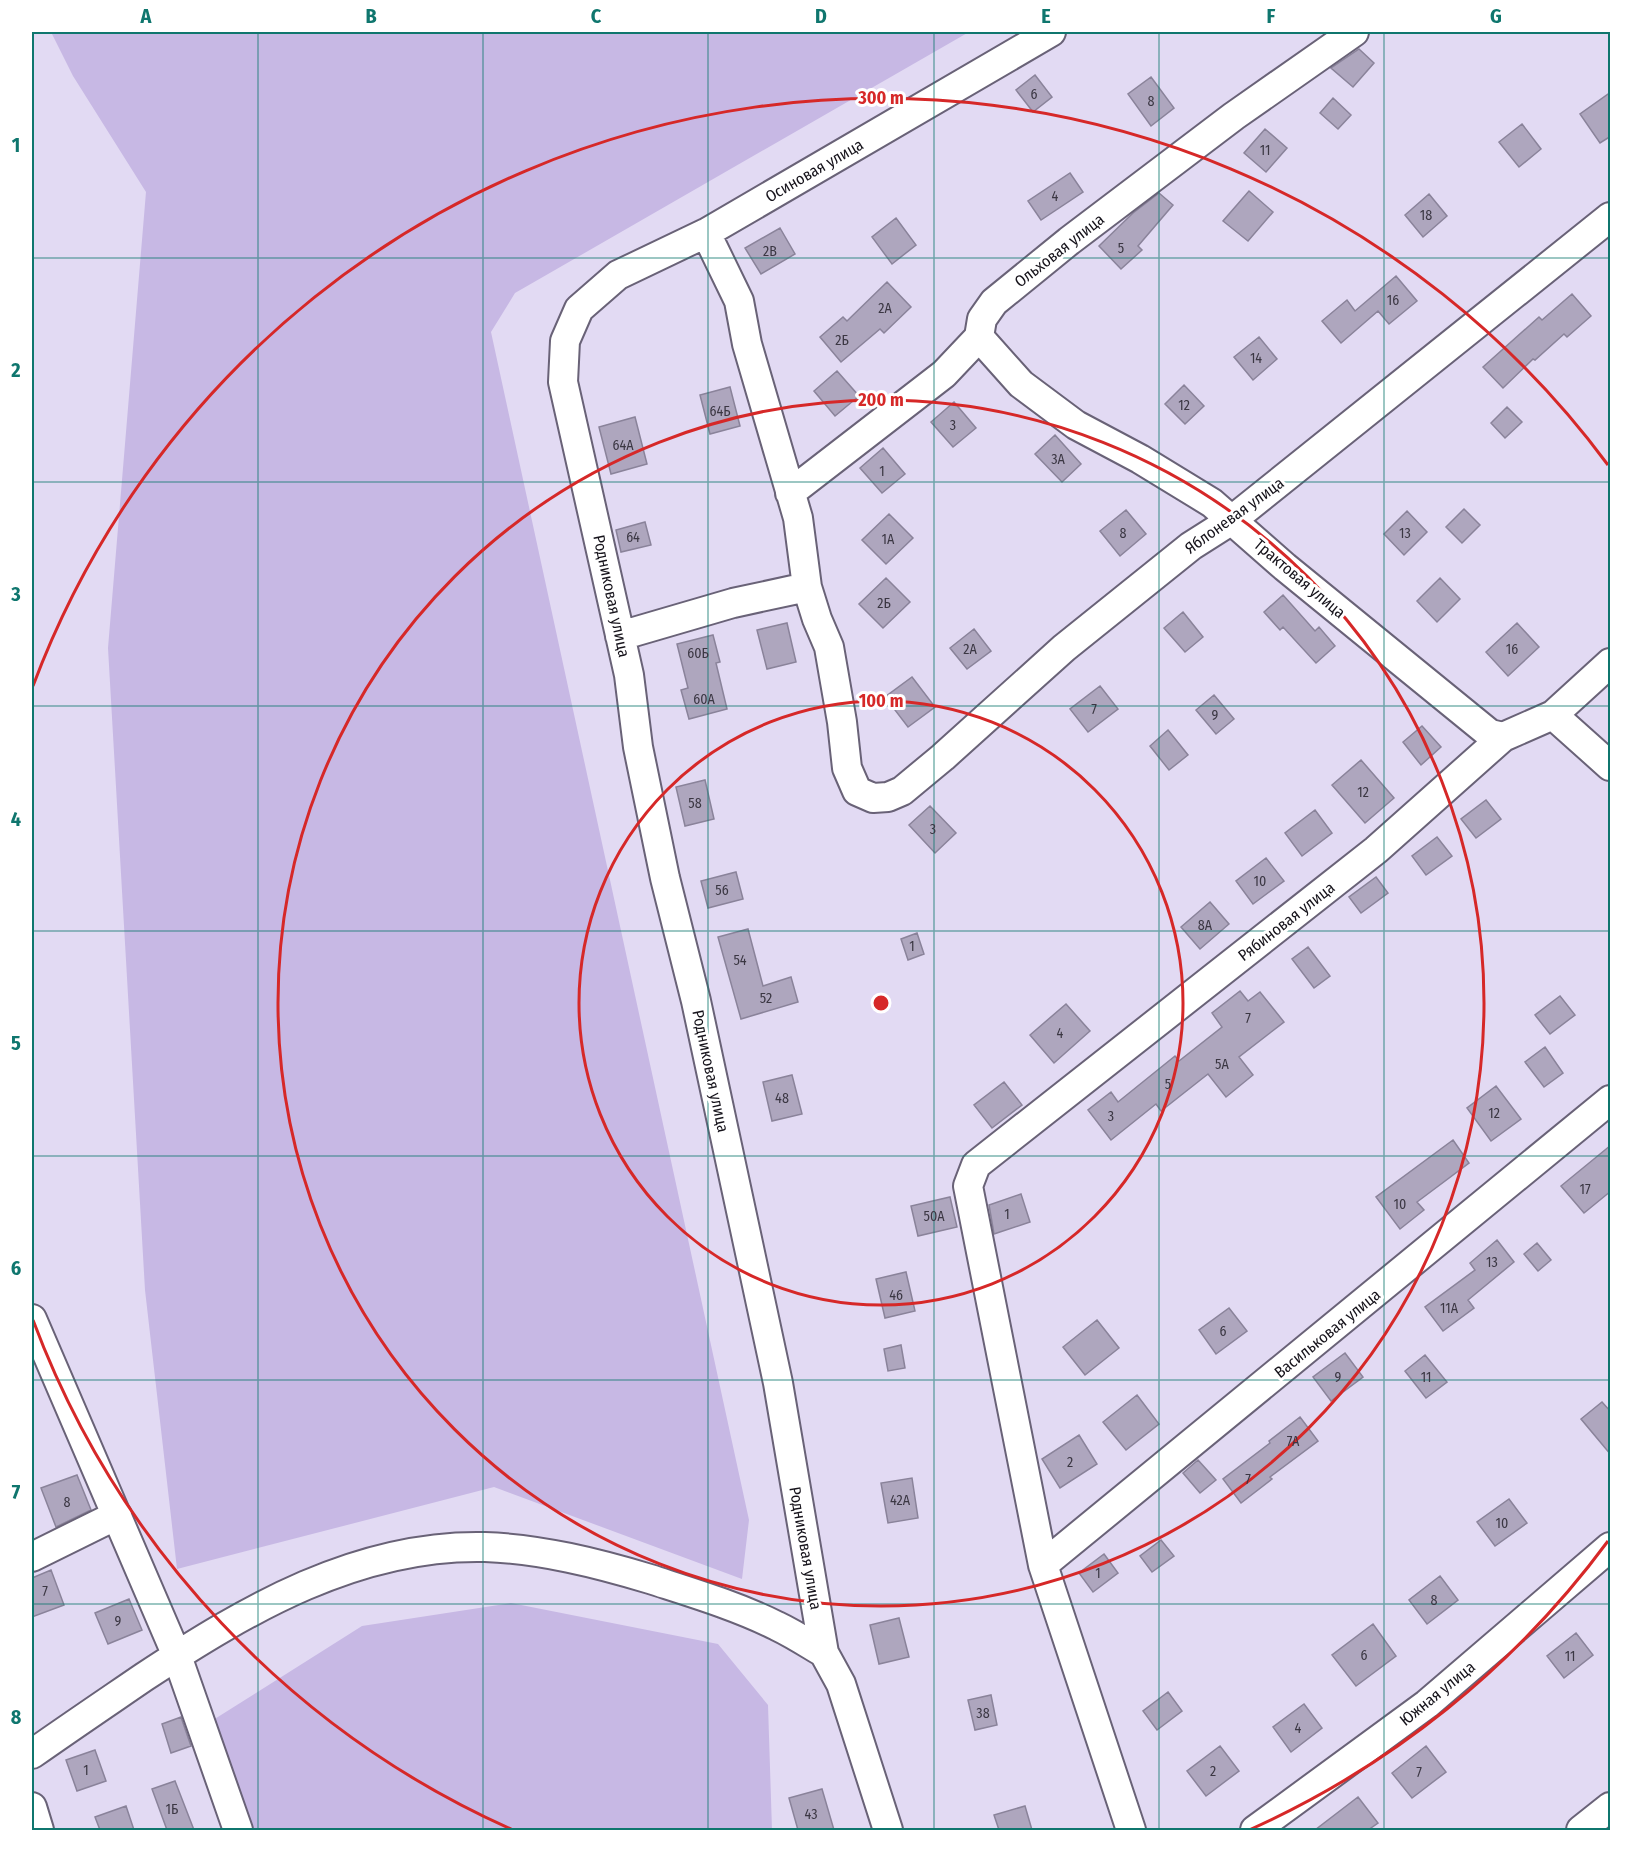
<svg xmlns="http://www.w3.org/2000/svg" width="1642" height="1862" font-family="'Fira Sans Condensed',sans-serif">
<style>
.green{fill:#c7b8e4}
.building{fill:#aea6be;stroke:#8a839a;stroke-width:1.5}
.lines{fill:none;stroke-linecap:round;stroke-linejoin:round}
.minor-casing{stroke:#696277;stroke-width:32}
.minor{stroke:#fff;stroke-width:28}
.grid{fill:none;stroke:#0f766e;stroke-width:1.5;stroke-opacity:0.55}
.ring{fill:none;stroke:#d62828;stroke-width:3}
.labels{text-anchor:middle;stroke-width:6;stroke-linejoin:round;paint-order:stroke}
.number-label{font-size:14px;fill:#3b3743}
.street-label{font-size:16px;fill:#15121a;stroke:#fff}
.centre{fill:#d62828;stroke:#fff;stroke-width:3}
.ring-label{font-size:18px;text-anchor:middle;font-weight:bold;fill:#d62828;stroke:#fff;stroke-width:6;stroke-linejoin:round;paint-order:stroke}
.neatline{fill:none;stroke:#0f766e;stroke-width:2}
.grid-label{font-size:20px;text-anchor:middle;font-weight:bold;fill:#0f766e}
</style>
<rect width="100%" height="100%" fill="#e2daf3"/>
<path class="green" d="M51,32H969L515,293L491,332L749,1520L742,1579L494,1487L177,1569L145,1290L108,648L146,192L73,76Z
M511,1603L718,1644L768,1705L772,1830H233L194,1732L362,1626Z"/>
<path class="building" d="M1359,49L1374,63L1353,87L1331,68Z
M1035,75L1052,97L1033,112L1016,90Z
M1151,77L1174,108L1151,126L1128,94Z
M1611,92V136L1600,143L1580,114Z
M1333,98L1351,115L1338,129L1320,113Z
M1522,124L1541,149L1519,167L1499,142Z
M1265,129L1287,148L1266,172L1244,153Z
M1070,173L1083,192L1041,220L1028,201Z
M1249,191L1273,212L1248,241L1223,221Z
M1159,193L1173,205L1138,246L1142,250L1121,269L1099,246L1133,213Z
M1429,194L1447,216L1423,237L1405,215Z
M896,218L916,245L892,264L872,237Z
M780,228L795,254L761,274L745,248Z
M1396,276L1417,301L1389,324L1378,311L1341,343L1322,321L1347,300L1355,311Z
M887,282L911,307L884,333L880,329L841,362L820,337L843,317L847,321Z
M1572,294L1591,316L1567,337L1564,334L1535,360L1533,359L1503,388L1483,367L1539,317L1542,320Z
M1259,337L1277,359L1253,380L1234,357Z
M837,371L859,396L835,416L814,391Z
M1184,385L1204,406L1185,424L1165,404Z
M730,387L740,426L710,434L700,395Z
M954,402L976,428L953,447L931,422Z
M1507,407L1522,422L1505,438L1491,423Z
M635,417L647,464L611,474L599,427Z
M1055,435L1081,464L1062,482L1035,454Z
M883,448L905,474L882,493L860,468Z
M1464,509L1480,525L1462,543L1446,527Z
M1126,510L1146,534L1120,556L1100,531Z
M1407,511L1427,532L1404,555L1384,534Z
M889,514L913,538L886,564L862,540Z
M645,522L651,545L621,552L616,530Z
M886,578L910,602L883,628L859,604Z
M1440,578L1460,599L1437,622L1417,601Z
M1283,595L1315,631L1319,627L1335,646L1316,663L1283,627L1280,630L1264,612Z
M1183,612L1203,637L1185,652L1164,628Z
M787,623L796,662L767,669L757,630Z
M1517,623L1539,647L1508,676L1486,652Z
M974,629L991,651L967,669L950,648Z
M713,635L720,662L716,663L727,709L689,719L681,690L688,688L677,644Z
M912,677L935,707L908,727L885,697Z
M1100,686L1118,709L1088,732L1070,709Z
M1214,695L1234,719L1216,734L1196,710Z
M1422,726L1441,747L1421,765L1403,742Z
M1168,730L1188,755L1169,770L1150,746Z
M1361,760L1394,798L1365,823L1332,785Z
M705,780L714,819L685,826L676,787Z
M1486,800L1501,819L1476,838L1461,819Z
M930,806L956,833L935,853L909,825Z
M1315,810L1332,833L1302,856L1285,833Z
M1437,837L1452,856L1426,875L1412,856Z
M1266,858L1284,881L1253,904L1236,881Z
M736,872L743,899L708,908L701,881Z
M1376,877L1388,893L1361,913L1349,897Z
M1210,902L1229,924L1200,949L1181,927Z
M748,929L763,986L791,977L798,1002L741,1019L718,937Z
M917,933L924,954L908,960L901,939Z
M1308,947L1330,976L1314,988L1292,959Z
M1240,991L1248,1001L1260,992L1284,1022L1239,1057L1253,1075L1226,1097L1208,1074L1161,1111L1156,1104L1111,1140L1088,1110L1111,1092L1118,1102L1175,1056L1179,1061L1222,1027L1212,1013Z
M1560,996L1575,1015L1550,1034L1535,1015Z
M1066,1004L1090,1031L1054,1063L1030,1035Z
M1545,1047L1563,1073L1544,1087L1525,1062Z
M792,1075L802,1114L772,1121L763,1082Z
M1004,1082L1022,1105L992,1128L974,1105Z
M1496,1086L1521,1119L1491,1141L1467,1108Z
M1453,1140L1469,1163L1417,1202L1424,1210L1400,1229L1376,1197Z
M1611,1145V1191L1584,1213L1561,1186Z
M1021,1194L1030,1222L994,1234L989,1205Z
M950,1197L957,1227L918,1236L911,1206Z
M1497,1240L1514,1262L1468,1300L1474,1308L1443,1331L1425,1307L1475,1270L1470,1263Z
M1537,1243L1551,1260L1538,1271L1524,1254Z
M906,1272L915,1311L885,1318L876,1279Z
M1229,1308L1247,1331L1216,1354L1199,1330Z
M1097,1320L1119,1348L1085,1375L1063,1347Z
M901,1345L905,1368L888,1371L884,1349Z
M1345,1353L1363,1377L1331,1401L1313,1377Z
M1425,1355L1447,1382L1426,1398L1405,1371Z
M1137,1395L1159,1424L1126,1450L1103,1422Z
M1602,1402L1611,1412V1455L1581,1419Z
M1300,1417L1318,1441L1270,1477L1272,1479L1241,1503L1223,1479L1270,1443L1269,1441Z
M1079,1435L1097,1464L1060,1488L1042,1459Z
M1198,1460L1216,1480L1200,1493L1183,1473Z
M77,1475L91,1510L56,1527L41,1488Z
M912,1478L918,1518L888,1523L881,1483Z
M1509,1499L1527,1523L1495,1546L1477,1522Z
M1161,1540L1174,1556L1152,1572L1140,1556Z
M1104,1554L1118,1573L1093,1592L1079,1573Z
M51,1570L64,1605L32,1617V1578Z
M1440,1576L1458,1600L1427,1624L1409,1600Z
M129,1599L142,1630L108,1644L95,1613Z
M899,1618L909,1657L879,1664L870,1625Z
M1373,1624L1396,1656L1356,1686L1332,1655Z
M1576,1633L1593,1655L1564,1678L1547,1656Z
M1168,1692L1182,1711L1157,1730L1143,1711Z
M991,1695L997,1725L975,1730L968,1700Z
M1304,1704L1322,1728L1291,1752L1273,1727Z
M181,1717L191,1746L171,1753L162,1724Z
M1220,1746L1239,1771L1206,1796L1187,1771Z
M1426,1746L1446,1772L1412,1798L1392,1773Z
M95,1750L106,1781L77,1791L66,1760Z
M175,1781L194,1830H167L152,1789Z
M822,1789L834,1830H798L789,1798Z
M1358,1797L1378,1823L1368,1830H1315Z
M126,1806L134,1830H100L95,1817Z
M1025,1806L1032,1830H999L994,1815Z"/>
<g class="lines">
<g class="minor-casing">
<path id="minor" d="M706,233L739,301L747,344L798,518L807,587L817,619L829,647L842,722L847,768L857,791L873,798L888,797L902,791L943,757L1064,648L1191,546L1232,520L1610,217
M979,337L1021,384L1076,425L1140,459L1212,503L1285,567L1490,734L1503,737
M790,493L944,374L979,337L982,319L994,302L1069,241L1234,116L1354,32
M620,636L733,603L807,587
M1553,715L1610,766
M32,1319L177,1656L238,1830
M32,1557L117,1515
M1043,1565L1610,1100
M32,1754C69,1728 106,1703 144,1677C247,1609 358,1544 485,1547C541,1549 597,1563 650,1579C693,1593 737,1606 777,1626C794,1634 809,1644 824,1653
M32,1807L39,1830
M888,1830L841,1684L824,1653L778,1383L696,1001L665,878L638,747L629,675L563,382L565,341L579,309L618,275L706,233L1051,32
M1131,1830L1043,1565L968,1186L976,1165L1376,850L1503,737L1553,715L1610,663
M1255,1830L1427,1704L1610,1547
M1581,1830L1610,1807"/>
</g>
<use href="#minor" class="minor"/>
</g>
<path class="grid" d="M258,32V1830M483,32V1830M708,32V1830M934,32V1830M1159,32V1830M1384,32V1830M32,258H1610M32,482H1610M32,706H1610M32,931H1610M32,1156H1610M32,1380H1610M32,1604H1610"/>
<g class="ring">
<circle cx="881" cy="1003" r="302"/>
<circle cx="881" cy="1003" r="603"/>
<path d="M1608 1541A905 905 0 0 1 1249 1830M513 1830A905 905 0 0 1 33 1320M33 686A905 905 0 0 1 1608 465"/>
</g>
<g class="labels">
<g class="number-label">
<text x="1034" y="99">6</text>
<text x="1151" y="106">8</text>
<text x="1265" y="155">11</text>
<text x="1055" y="201">4</text>
<text x="1426" y="220">18</text>
<text x="1121" y="253">5</text>
<text x="770" y="256">2В</text>
<text x="1393" y="305">16</text>
<text x="885" y="313">2А</text>
<text x="842" y="345">2Б</text>
<text x="1256" y="363">14</text>
<text x="1184" y="410">12</text>
<text x="720" y="416">64Б</text>
<text x="953" y="430">3</text>
<text x="623" y="450">64А</text>
<text x="1058" y="464">3А</text>
<text x="882" y="476">1</text>
<text x="1123" y="538">8</text>
<text x="1405" y="538">13</text>
<text x="633" y="542">64</text>
<text x="888" y="544">1А</text>
<text x="884" y="608">2Б</text>
<text x="970" y="654">2А</text>
<text x="1512" y="654">16</text>
<text x="698" y="658">60Б</text>
<text x="704" y="704">60А</text>
<text x="1094" y="714">7</text>
<text x="1215" y="720">9</text>
<text x="1363" y="797">12</text>
<text x="695" y="808">58</text>
<text x="933" y="834">3</text>
<text x="1260" y="886">10</text>
<text x="722" y="895">56</text>
<text x="1205" y="930">8А</text>
<text x="912" y="951">1</text>
<text x="740" y="965">54</text>
<text x="766" y="1003">52</text>
<text x="1248" y="1023">7</text>
<text x="1060" y="1038">4</text>
<text x="1222" y="1069">5А</text>
<text x="1168" y="1089">5</text>
<text x="782" y="1103">48</text>
<text x="1494" y="1118">12</text>
<text x="1111" y="1121">3</text>
<text x="1585" y="1194">17</text>
<text x="1400" y="1209">10</text>
<text x="1007" y="1219">1</text>
<text x="934" y="1221">50А</text>
<text x="1492" y="1267">13</text>
<text x="896" y="1300">46</text>
<text x="1449" y="1313">11А</text>
<text x="1223" y="1336">6</text>
<text x="1338" y="1382">9</text>
<text x="1426" y="1382">11</text>
<text x="1293" y="1446">7А</text>
<text x="1070" y="1467">2</text>
<text x="1248" y="1484">7</text>
<text x="900" y="1505">42А</text>
<text x="67" y="1507">8</text>
<text x="1502" y="1528">10</text>
<text x="1098" y="1578">1</text>
<text x="45" y="1596">7</text>
<text x="1434" y="1605">8</text>
<text x="118" y="1626">9</text>
<text x="1364" y="1660">6</text>
<text x="1570" y="1661">11</text>
<text x="983" y="1718">38</text>
<text x="1298" y="1733">4</text>
<text x="86" y="1775">1</text>
<text x="1213" y="1776">2</text>
<text x="1419" y="1777">7</text>
<text x="172" y="1814">1Б</text>
<text x="811" y="1819">43</text>
</g>
<g class="street-label">
<text transform="translate(814 170) rotate(-30)" y="6">Осиновая улица</text>
<text transform="translate(1059 250) rotate(-38)" y="6">Ольховая улица</text>
<text transform="translate(1234 515) rotate(-36)" y="6">Яблоневая улица</text>
<text transform="translate(1300 578) rotate(40)" y="6">Трактовая улица</text>
<text transform="translate(612 596) rotate(78)" y="6">Родниковая улица</text>
<text transform="translate(1286 921) rotate(-38)" y="6">Рябиновая улица</text>
<text transform="translate(711 1071) rotate(78)" y="6">Родниковая улица</text>
<text transform="translate(1327 1333) rotate(-39)" y="6">Васильковая улица</text>
<text transform="translate(806 1548) rotate(80)" y="6">Родниковая улица</text>
<text transform="translate(1437 1693) rotate(-39)" y="6">Южная улица</text>
</g>
</g>
<circle cx="881" cy="1003" r="9" class="centre"/>
<g class="ring-label">
<text x="881" y="104">300 m</text>
<text x="881" y="406">200 m</text>
<text x="881" y="707">100 m</text>
</g>
<rect width="1642" height="1862" fill="none" stroke="#ffffff" stroke-width="66"/>
<rect x="33" y="33" width="1576" height="1796" class="neatline"/>
<g class="grid-label">
<text x="146" y="23">A</text>
<text x="371" y="23">B</text>
<text x="596" y="23">C</text>
<text x="821" y="23">D</text>
<text x="1046" y="23">E</text>
<text x="1271" y="23">F</text>
<text x="1496" y="23">G</text>
<text x="16" y="152">1</text>
<text x="16" y="377">2</text>
<text x="16" y="601">3</text>
<text x="16" y="826">4</text>
<text x="16" y="1050">5</text>
<text x="16" y="1275">6</text>
<text x="16" y="1499">7</text>
<text x="16" y="1724">8</text>
</g>
</svg>
